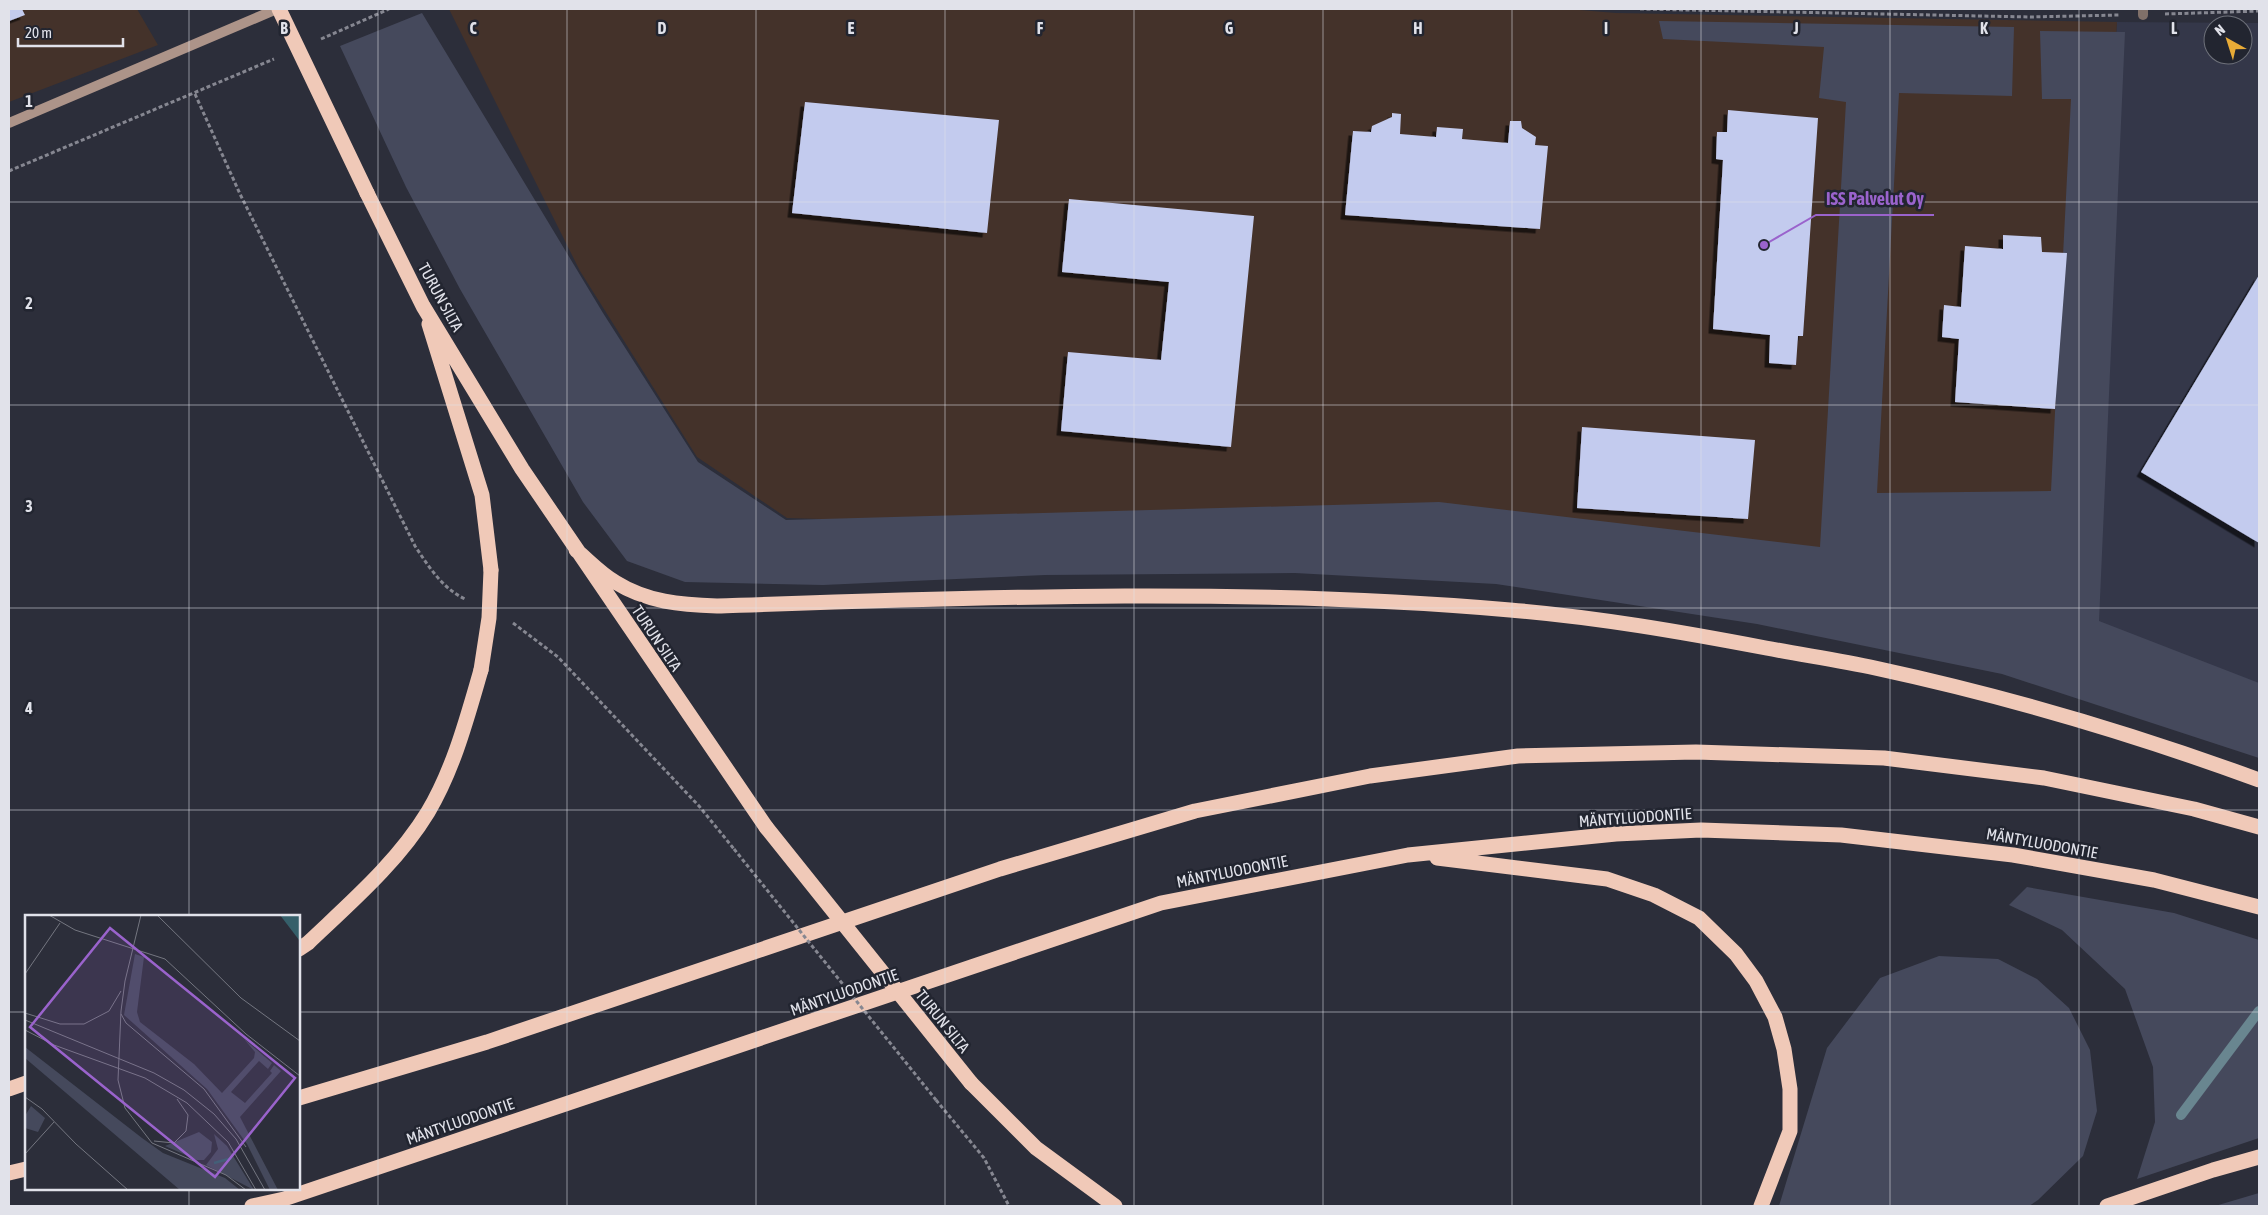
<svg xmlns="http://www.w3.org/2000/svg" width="2268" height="1215" font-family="'Asap Condensed',sans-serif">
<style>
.built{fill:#343749;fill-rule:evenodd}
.industrial{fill:#44322a}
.green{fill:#45495c}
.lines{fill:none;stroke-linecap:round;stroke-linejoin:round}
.stream{stroke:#698690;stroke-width:10}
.building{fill:#c3cbee;filter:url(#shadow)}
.path{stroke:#868791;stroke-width:3;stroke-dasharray:4 2.5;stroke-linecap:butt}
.lane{stroke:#807069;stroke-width:10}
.secondary{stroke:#ad9489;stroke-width:10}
.highway{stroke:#f0c9b8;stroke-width:15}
.path-bridge{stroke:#868791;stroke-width:3;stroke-dasharray:4 2.5;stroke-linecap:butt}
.highway-bridge{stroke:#f0c9b8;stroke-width:15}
.grid{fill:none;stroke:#e1e2ea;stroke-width:1;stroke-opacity:0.55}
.labels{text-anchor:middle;stroke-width:5;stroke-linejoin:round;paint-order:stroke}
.street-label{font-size:16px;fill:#e1e2ea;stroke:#222530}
.inset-river{fill:none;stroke:#355f6a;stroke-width:2.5}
.inset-road{fill:none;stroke:#747680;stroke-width:1}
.view{fill:#9a63cc;fill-opacity:0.15;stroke:#9a63cc;stroke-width:2.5}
.inset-edge{fill:none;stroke:#e1e2ea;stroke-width:2.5}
.grid-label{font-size:16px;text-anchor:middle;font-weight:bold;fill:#e1e2ea;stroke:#222530;stroke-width:5;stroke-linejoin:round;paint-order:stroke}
.leader{fill:none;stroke:#9a63cc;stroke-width:2}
.callout-dot{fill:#9a63cc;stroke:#222530;stroke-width:2}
.callout-label{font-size:18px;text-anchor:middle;font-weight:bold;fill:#9a63cc;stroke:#222530;stroke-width:5;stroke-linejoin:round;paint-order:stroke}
</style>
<defs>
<filter id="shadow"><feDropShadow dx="-4.5" dy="4.5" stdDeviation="0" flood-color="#0009"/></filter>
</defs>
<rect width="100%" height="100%" fill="#2c2e3a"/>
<path class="built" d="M2117,22L2259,23V704L2077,636ZM2213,25H2243V55H2213Z"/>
<path class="industrial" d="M9,9H137L158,45L9,102Z
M449,9H1568L1616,13L2117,22L2077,636L892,521L787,518L697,457L580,271Z"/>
<path class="green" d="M422,13L603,313L698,462L786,520L1439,502L1820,547L1846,102L1819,98L1824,47L1663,39L1659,21L2014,27L2012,96L1899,93L1877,493L2051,491L2071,99H2042L2040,31L2125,32L2099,621L2259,683V758L2002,674L1757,624L1496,584L1295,573L1045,575L823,585L685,582L627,561L583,502L460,289L406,187L340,46Z
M2027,887L2174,913L2259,940V1138L2137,1179L2155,1122L2153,1067L2125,989L2062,930L2009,905Z
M1939,956L1998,959L2037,979L2069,1008L2090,1050L2097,1111L2083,1156L2038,1200L2029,1206H1779L1827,1048L1880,978Z
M2259,1193V1206H2215Z"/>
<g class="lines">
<path class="stream" d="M2181,1115L2259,1011"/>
</g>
<path class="building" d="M9,9H22L25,15L9,21Z
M805,102L999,120L987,233L792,213Z
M1728,110L1818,118L1803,336H1798L1796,365L1769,363L1770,335L1713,329L1723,160L1716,159L1717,132H1727Z
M1392,113L1401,114L1400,134L1436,137L1437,127L1463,129L1462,139L1508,143L1510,121H1521L1522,128L1536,137L1535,145L1548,146L1540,229L1345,215L1353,131L1371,132L1372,126L1392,117Z
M1069,199L1254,216L1231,447L1061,431L1068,352L1161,360L1169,282L1062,272Z
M2003,235L2041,237L2042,252L2067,253L2055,409L1955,402L1959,339L1942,337L1944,305L1961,307L1965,246L2003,249Z
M2259,275V543L2141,472Z
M1582,427L1755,440L1748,519L1577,508Z"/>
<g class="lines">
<path class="path" d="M1640,9L2030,17L2119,15
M2165,14L2259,11
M321,39L389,9
M195,94L240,194L415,546C429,567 442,588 465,599
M9,171L274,59
M513,623L558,657L699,806L734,849
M936,1100L984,1158L1009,1206"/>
<path class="lane" d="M2143,15V9"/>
<path class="secondary" d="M9,123L277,9"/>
<path class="highway" d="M367,193L423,306L522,469L766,827
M429,324L482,495L491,570
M576,550C589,561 601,574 615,582C647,602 681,605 717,606C981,597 1246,587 1510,610C1596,617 1682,632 1766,648C1802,655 1839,660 1875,668C2005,696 2134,734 2259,780
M1437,858L1607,879L1654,895L1699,918L1736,954L1756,981L1775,1017L1784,1049L1790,1089V1131L1761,1206
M299,949L308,943C350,903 397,863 428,812C454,768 467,718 481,670
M971,1083L1036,1148L1115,1206
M9,1089L26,1083
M299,1098L487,1042L1000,869L1195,811L1370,776L1518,756L1696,752L1884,758L2044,778L2194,809L2259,827
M9,1173L26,1169
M252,1206L284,1199L1161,903L1408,855L1616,834L1701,830L1841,835L2013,855L2154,880L2259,907
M2107,1206L2213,1170L2259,1157"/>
<path class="path-bridge" d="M734,849L936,1100"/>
<path class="highway-bridge" d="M279,9L367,193
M481,670L489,618L491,570
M766,827L971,1083"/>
</g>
<path class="grid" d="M189,9V916M378,9V1206M567,9V1206M756,9V1206M945,9V1206M1134,9V1206M1323,9V1206M1512,9V1206M1701,9V1206M1890,9V1206M2079,9V1206M9,202H2259M9,405H2259M9,608H2259M9,810H2259M9,1012H26M299,1012H2259M189,1189V1206"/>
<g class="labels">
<g class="street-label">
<text transform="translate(441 297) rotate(61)" y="6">TURUN SILTA</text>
<text transform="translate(657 638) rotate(56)" y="6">TURUN SILTA</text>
<text transform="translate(1635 817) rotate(-4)" y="6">MÄNTYLUODONTIE</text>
<text transform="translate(2042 843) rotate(10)" y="6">MÄNTYLUODONTIE</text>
<text transform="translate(1232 871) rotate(-11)" y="6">MÄNTYLUODONTIE</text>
<text transform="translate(844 992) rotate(-19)" y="6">MÄNTYLUODONTIE</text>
<text transform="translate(943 1021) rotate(51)" y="6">TURUN SILTA</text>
<text transform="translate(460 1121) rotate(-19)" y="6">MÄNTYLUODONTIE</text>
</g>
</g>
<g transform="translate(25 915)">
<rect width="275" height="275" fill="#2c2e3a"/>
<path d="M110,39L119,42L112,97L115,107L169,149L197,178L229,143L230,137L219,124L247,148L243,154L234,146L206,177L220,188L247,158L245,156L249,150L256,156L215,202L253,275H245L222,229L182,174L99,100ZM0,132L117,223L138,238L200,263L215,275H155L0,143ZM6,191L20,203L13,217L0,213V201ZM174,217L187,227L186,237L179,245H172L140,231ZM189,219L202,231L229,275L181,250L193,234Z" fill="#45495c"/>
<path d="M255,0H275V26L274,25Z" fill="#355f6a"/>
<path class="inset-river" d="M189,248L207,243"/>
<path class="inset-road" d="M24,0L50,15L140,44L221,119L275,161M116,0L100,66L96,96L93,165L100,193L127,228L201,260L221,275M132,0L216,83L275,126M0,59L35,8M0,98L35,109H59L84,96L96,76M96,99L101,108L179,174L221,232M0,105L129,158L159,175L189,199L211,224L240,275M0,115L29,130L120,163L162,188L203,227L231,275M0,182L17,194L51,229L103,275M129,226L149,228L161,216L163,200L152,184M0,239L29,207"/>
<path class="view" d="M85,13L270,163L190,262L5,112Z"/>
<rect width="275" height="275" class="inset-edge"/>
</g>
<g class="grid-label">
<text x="284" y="34">B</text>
<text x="473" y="34">C</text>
<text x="662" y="34">D</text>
<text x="851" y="34">E</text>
<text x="1040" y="34">F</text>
<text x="1229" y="34">G</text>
<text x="1418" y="34">H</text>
<text x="1606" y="34">I</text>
<text x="1796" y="34">J</text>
<text x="1984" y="34">K</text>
<text x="2174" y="34">L</text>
<text x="29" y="107">1</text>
<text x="29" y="309">2</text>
<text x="29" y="512">3</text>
<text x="29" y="714">4</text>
</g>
<path class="leader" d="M1764 245L1816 215H1934"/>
<circle class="callout-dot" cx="1764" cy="245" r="5"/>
<g class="callout-label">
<text x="1875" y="205">ISS Palvelut Oy</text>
</g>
<rect width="2268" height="1215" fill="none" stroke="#e1e2ea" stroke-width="20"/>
<g transform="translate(2228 40) rotate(321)"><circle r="24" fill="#222530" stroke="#6e717a"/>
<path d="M0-4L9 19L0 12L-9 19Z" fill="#e8ab37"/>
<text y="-8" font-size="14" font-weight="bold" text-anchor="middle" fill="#e1e2ea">N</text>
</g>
<path d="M18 38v8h105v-8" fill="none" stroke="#e1e2ea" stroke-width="2.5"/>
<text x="25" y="38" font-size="15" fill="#e1e2ea" stroke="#222530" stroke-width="4" paint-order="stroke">20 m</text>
</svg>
